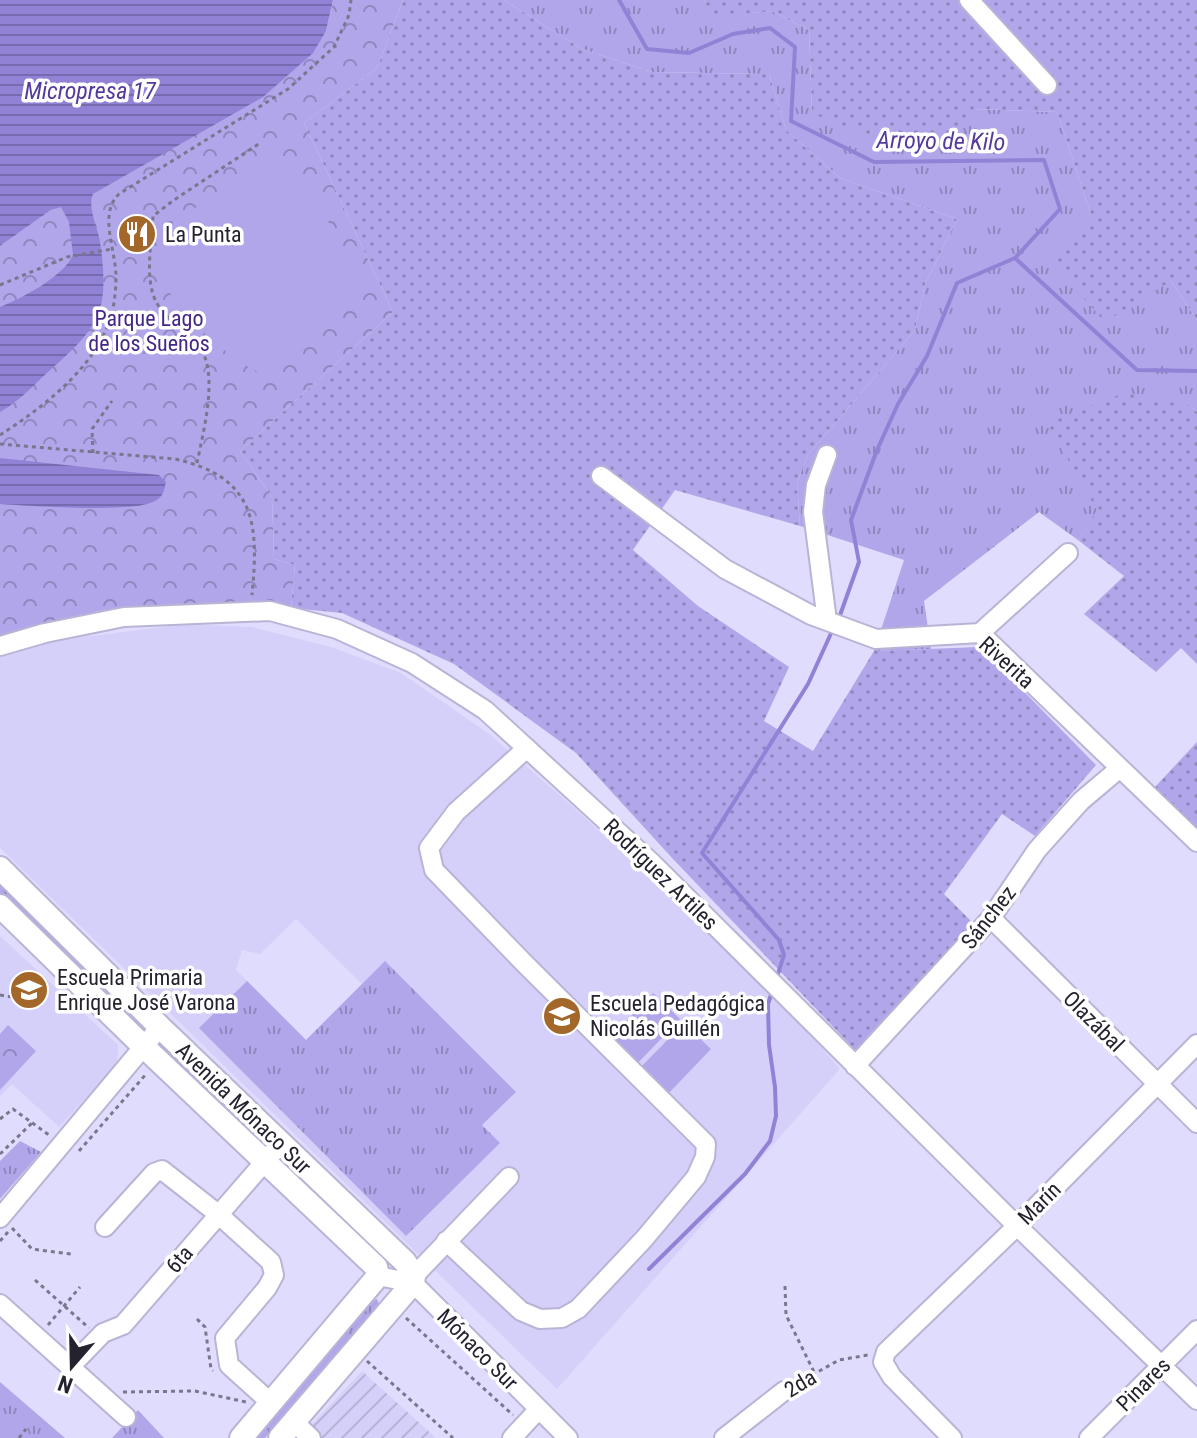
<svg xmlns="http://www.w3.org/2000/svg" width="1197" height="1438" font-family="'Roboto Condensed',sans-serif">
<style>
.built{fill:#d5d0f9;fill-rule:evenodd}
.industrial{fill:url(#industrial-furrows)}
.grass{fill:url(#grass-tufts)}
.park{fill:url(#park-crowns)}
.garden{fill:url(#garden-dots)}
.pitch{fill:#b1a6ea}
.water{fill:url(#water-rules)}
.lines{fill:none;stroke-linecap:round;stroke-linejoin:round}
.stream{stroke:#9282d6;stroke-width:4}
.minor-casing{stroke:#b9b4d5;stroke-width:22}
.major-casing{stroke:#b9b4d5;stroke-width:26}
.path{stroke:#79778d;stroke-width:3;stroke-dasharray:4 4;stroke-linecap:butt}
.minor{stroke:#fff;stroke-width:18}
.major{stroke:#fff;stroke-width:22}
.labels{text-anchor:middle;stroke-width:7;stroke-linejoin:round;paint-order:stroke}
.poi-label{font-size:22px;fill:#23222e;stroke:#fff;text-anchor:start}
.park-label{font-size:22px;fill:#442688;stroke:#fff}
.street-label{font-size:22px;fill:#23222e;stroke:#fff}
.water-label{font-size:24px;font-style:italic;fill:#553a9d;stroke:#fff}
</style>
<defs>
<pattern id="industrial-furrows" width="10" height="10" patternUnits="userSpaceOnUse" patternTransform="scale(2)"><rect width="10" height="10" fill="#d5d0f9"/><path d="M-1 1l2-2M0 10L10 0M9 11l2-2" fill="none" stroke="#b7b2d6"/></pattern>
<pattern id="grass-tufts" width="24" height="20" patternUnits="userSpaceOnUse" patternTransform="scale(2)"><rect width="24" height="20" fill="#b1a6ea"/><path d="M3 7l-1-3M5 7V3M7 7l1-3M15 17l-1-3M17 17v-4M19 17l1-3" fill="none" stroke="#9087be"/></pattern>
<pattern id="park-crowns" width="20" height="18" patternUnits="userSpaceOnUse" patternTransform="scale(2)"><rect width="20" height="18" fill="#b1a6ea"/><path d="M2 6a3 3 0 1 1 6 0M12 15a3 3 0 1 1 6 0" fill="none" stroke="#9087be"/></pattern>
<pattern id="garden-dots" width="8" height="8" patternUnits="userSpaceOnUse" patternTransform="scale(2)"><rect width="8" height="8" fill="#b1a6ea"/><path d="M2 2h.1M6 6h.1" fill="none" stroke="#9087be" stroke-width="1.8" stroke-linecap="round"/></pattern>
<pattern id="water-rules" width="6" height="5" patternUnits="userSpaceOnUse" patternTransform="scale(2)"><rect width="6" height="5" fill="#9282d6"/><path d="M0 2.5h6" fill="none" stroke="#776aae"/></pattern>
</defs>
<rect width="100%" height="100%" fill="#e0dcfe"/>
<path class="built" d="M186,624L252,627L331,647L401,673L488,733L572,806L773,992L840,1069L557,1389L0,848V656L51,641ZM296,919L362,984L306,1040L236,970L242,950L260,954Z
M0,936L118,1045L117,1064L59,1127L12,1084L0,1096Z"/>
<path class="industrial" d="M362,1371L436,1438H299Z"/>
<path class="grass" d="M504,0H704L711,16L772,11L809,30L812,112L973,109L1057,112L1091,215L1171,281L1197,320V412L1191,406L1048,423L1098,510L1078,540L1039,512L924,601L931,649L874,651L904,560L800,526L797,482L808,455L915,330L925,284L957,219L840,178L786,130L769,74L652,72L582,49Z
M0,880L100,981L101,988H96L0,895Z
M385,961L516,1092L482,1125L500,1143L406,1236L199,1028L247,981L306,1040Z
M20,1141L41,1152L0,1199V1161Z
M377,1299L380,1306L265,1438H252L371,1301Z
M0,1382L65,1438H0Z
M138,1410L164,1438H112Z"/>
<path class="park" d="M333,0H403L377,68L304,123L393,312L240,451L272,497L274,559L295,565L291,608L89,616L0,637V246L51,210L93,194L326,31Z
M8,1025L36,1051L0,1090V1034Z"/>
<path class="garden" d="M403,0H504L582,49L652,72L769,74L786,130L840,178L957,219L925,284L915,330L808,455L797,482L800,526L675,490L633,550L698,606L789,667L764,721L813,751L874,651L980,647L1096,765L1035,836L1002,814L944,894L973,923L861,1056L673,859L576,753L454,664L342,613L291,608L295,565L274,559L272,497L240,451L393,312L304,123L377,68Z
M704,0H1197V320L1171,281L1105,322L1049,259L1091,215L1057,112L973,109L962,129L906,144L836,126L812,112L809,30L772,11L710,17Z
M1124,393L1191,406L1197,412V664L1181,648L1156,672L1084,614L1124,576L1078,540L1097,510L1047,423Z
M1197,742V830L1155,787Z"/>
<path class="pitch" d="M281,161L296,169L357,269V290L349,308L280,368L262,374C230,360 177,313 163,280C155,261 163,237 174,221L265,165Z
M653,993L680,1019L636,1065L609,1039Z
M684,1023L711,1049L667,1095L640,1068Z"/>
<path class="water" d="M0,0H333L326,31L313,53L263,97L93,194C87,208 98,227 100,242C110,312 100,326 48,372C34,385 18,402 0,412V307C21,299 64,276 73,255L69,222L61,207L51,210L0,246Z
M0,458L159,475L166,482C164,491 163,498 153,502C129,513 30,506 0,504Z"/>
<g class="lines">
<path class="stream" d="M619,0L647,49L689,53L733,34L770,28L795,47L791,121L874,162L1044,160L1060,209L1015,258L1137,370L1197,371
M839,618L859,562L851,520L877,450L898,404L927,356L957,283L1015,258
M777,977L784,955L779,940L702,853L808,684L833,629
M649,1269L745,1174L770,1141L776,1116L775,1087L769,1045L768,1004L773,989"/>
<g class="minor-casing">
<path id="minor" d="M969,0L1047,85
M827,455L816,485L813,512L827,621
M601,476L725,569L811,615L876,639L980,633
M980,633L1197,842
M980,633L1068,553
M0,646L45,633L124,617L270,611L337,629L412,663L485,710L652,863L1017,1226L1197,1400
M991,918L1197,1123
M855,1066L991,918L1037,850L1081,801L1120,768
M0,1218L160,1027
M105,1227L154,1173L162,1170L218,1214L271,1262L274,1275L267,1288L225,1338L229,1365L271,1403
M446,1241L521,1311L540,1319L562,1318L578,1309L644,1239L696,1177L705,1157L706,1144L525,964L434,870L429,848L456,812L527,748
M378,1276L413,1283L568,1438
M414,1276L509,1177
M0,1304L126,1417
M71,1366L103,1333L123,1325L281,1143
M294,1422L311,1438
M512,1438L538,1410
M724,1438L784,1391
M952,1438L892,1377L883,1362L886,1352L1017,1226L1197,1044
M1089,1438L1197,1330"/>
</g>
<g class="major-casing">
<path id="major" d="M0,868L160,1027L405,1262L414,1276L413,1283L280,1438
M0,906L143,1046L376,1267L378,1276L241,1438"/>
</g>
<path class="path" d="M0,285L67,257L112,249
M0,435C45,406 101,364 113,308C115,298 116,286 116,277C116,250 98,214 119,194L288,89L334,47L349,15L351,0
M0,444L175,459C256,477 259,524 252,595
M93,453L92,429L112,401
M197,463C203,433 219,374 200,348C188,330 162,319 154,297C145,273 152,241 153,216L174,200L260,143
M0,995L24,999
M0,1119L13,1109L49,1135
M79,1151L147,1073
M0,1154L32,1123
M12,1228L32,1249L71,1254
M0,1241L8,1232
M35,1280L89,1328
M785,1286L786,1315L815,1374
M406,1318L513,1415
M197,1319L205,1327L211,1369L213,1371
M48,1325L80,1287
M367,1361L453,1438
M798,1383L839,1360L868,1355
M123,1392L195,1391L246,1402
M19,1438L26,1429"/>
<use href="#minor" class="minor"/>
<use href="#major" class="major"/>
</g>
<defs>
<g id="restaurant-disc" transform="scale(2)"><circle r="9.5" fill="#a3672a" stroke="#fff"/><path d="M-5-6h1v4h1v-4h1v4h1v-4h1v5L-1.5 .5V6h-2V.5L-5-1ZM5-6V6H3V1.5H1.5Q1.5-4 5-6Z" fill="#fff"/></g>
<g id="school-disc" transform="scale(2)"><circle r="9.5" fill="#a3672a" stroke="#fff"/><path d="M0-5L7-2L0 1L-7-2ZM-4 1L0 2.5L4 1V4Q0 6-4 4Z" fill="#fff"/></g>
<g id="university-disc" transform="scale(2)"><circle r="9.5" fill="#a3672a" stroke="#fff"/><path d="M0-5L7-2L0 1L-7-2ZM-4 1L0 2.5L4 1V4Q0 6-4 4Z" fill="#fff"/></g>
</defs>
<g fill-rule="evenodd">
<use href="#restaurant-disc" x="137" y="234"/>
<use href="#school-disc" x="29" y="990"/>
<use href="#university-disc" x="562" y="1016"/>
</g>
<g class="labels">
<g class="poi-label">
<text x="165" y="242">La Punta</text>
<text x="57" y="985">Escuela Primaria<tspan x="57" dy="25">Enrique José Varona</tspan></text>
<text x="590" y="1011">Escuela Pedagógica<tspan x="590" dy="25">Nicolás Guillén</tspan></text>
</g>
<g class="park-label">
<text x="149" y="326">Parque Lago<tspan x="149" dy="25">de los Sueños</tspan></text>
</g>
<g class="street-label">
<text transform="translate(1007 662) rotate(42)" y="8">Riverita</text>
<text transform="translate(661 874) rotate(44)" y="8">Rodríguez Artiles</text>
<text transform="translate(988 917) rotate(-52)" y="8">Sánchez</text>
<text transform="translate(1094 1021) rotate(45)" y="8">Olazábal</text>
<text transform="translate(244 1108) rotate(44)" y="8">Avenida Mónaco Sur</text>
<text transform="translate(1039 1203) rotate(-45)" y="8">Marín</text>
<text transform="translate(179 1259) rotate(-49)" y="8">6ta</text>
<text transform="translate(478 1349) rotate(45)" y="8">Mónaco Sur</text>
<text transform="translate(800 1383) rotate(-31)" y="8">2da</text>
<text transform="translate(1143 1384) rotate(-45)" y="8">Pinares</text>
</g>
<g class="water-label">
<text x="90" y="99">Micropresa 17</text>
<text transform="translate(941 141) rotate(1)" y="8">Arroyo de Kilo</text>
</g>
</g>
<g transform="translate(72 1366) rotate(200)" stroke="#ffffff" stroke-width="6" paint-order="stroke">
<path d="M0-6L14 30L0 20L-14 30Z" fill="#23222e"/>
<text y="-12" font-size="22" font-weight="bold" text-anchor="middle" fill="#23222e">N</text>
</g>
</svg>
